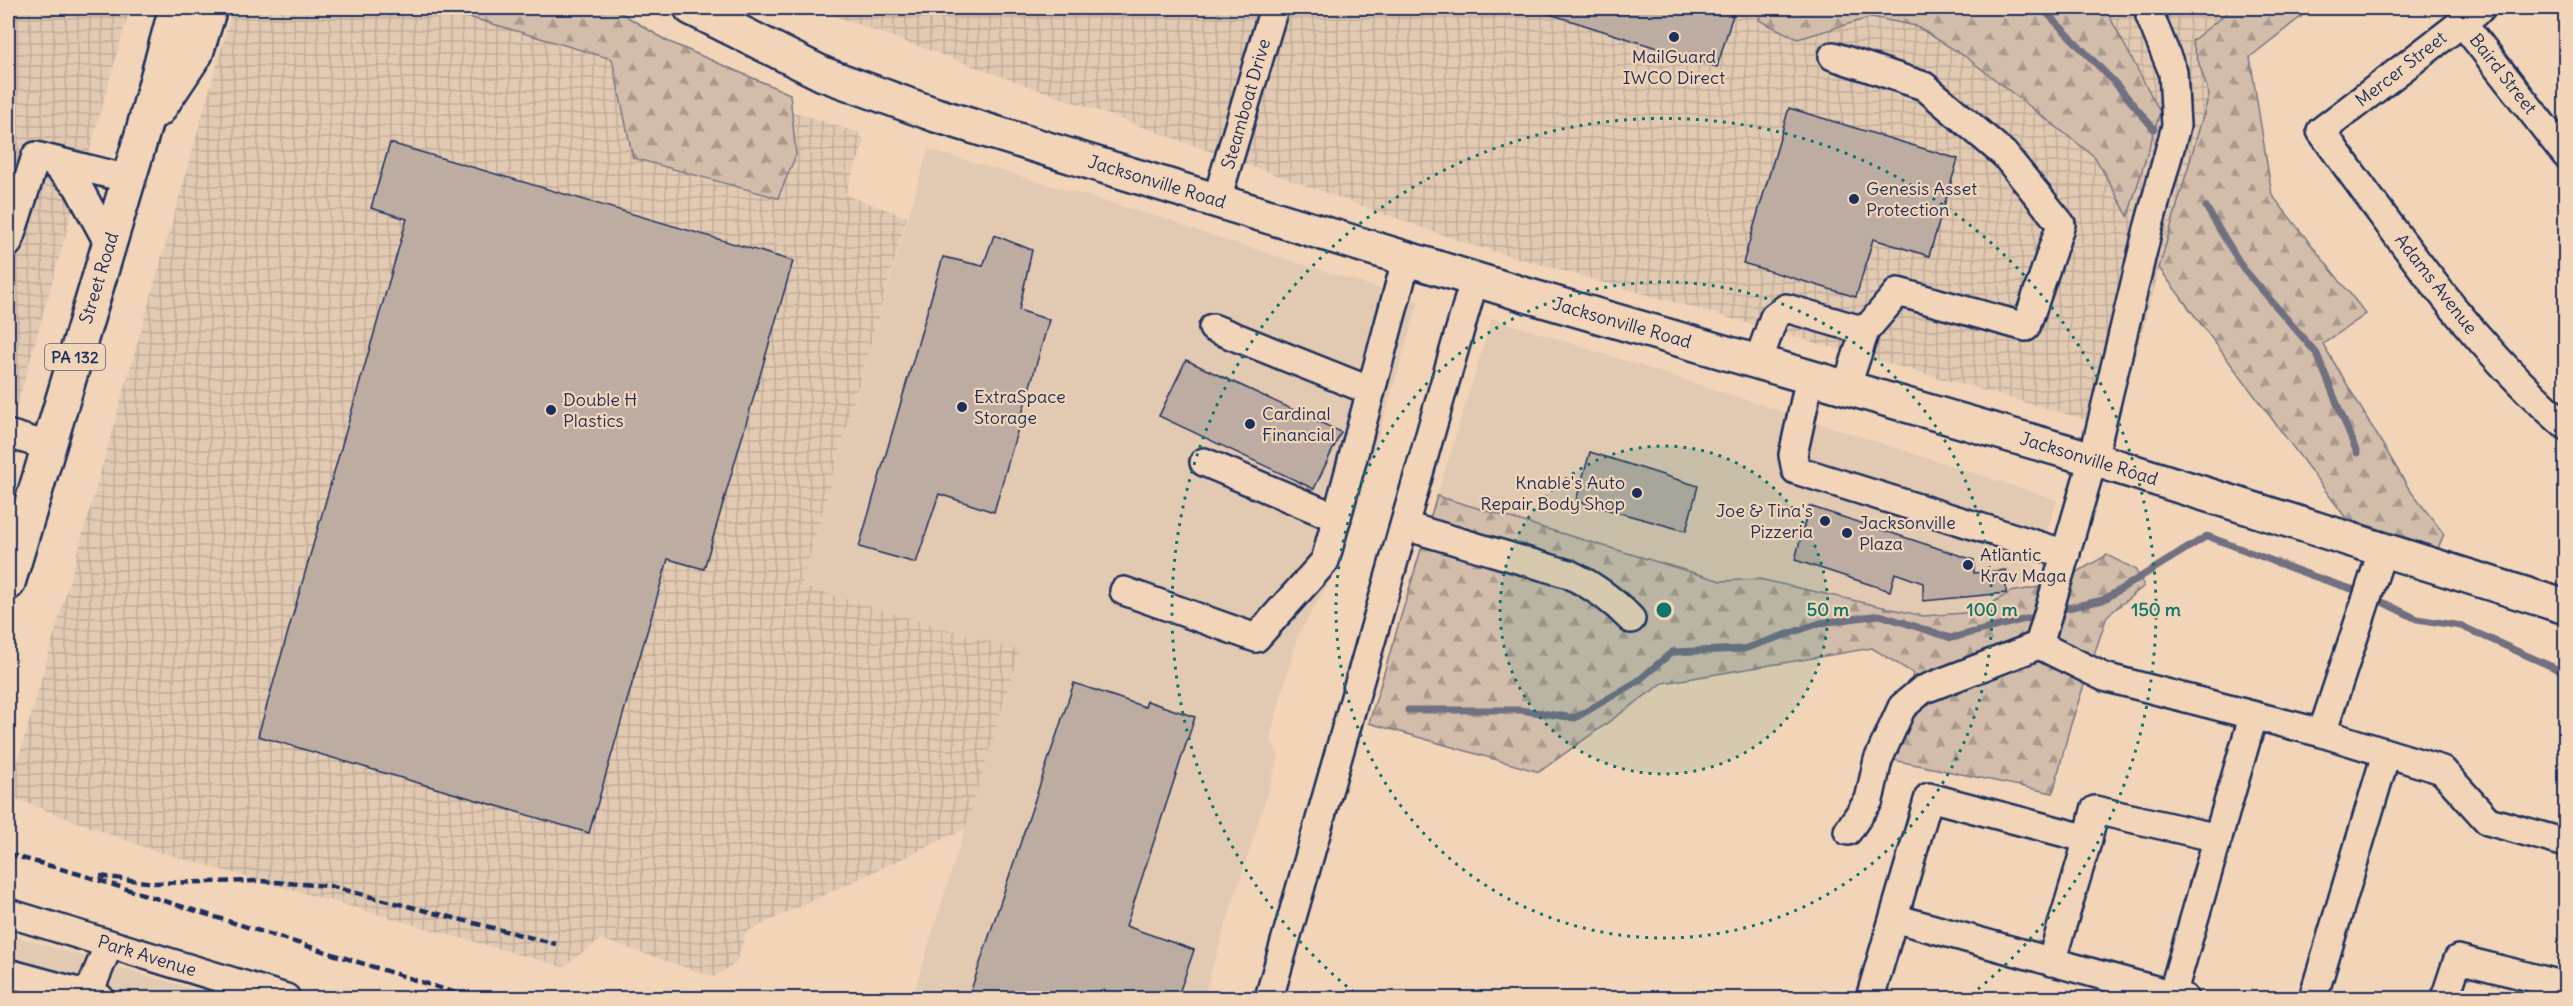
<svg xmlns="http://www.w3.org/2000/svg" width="2573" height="1006" font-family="Delius,sans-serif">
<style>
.built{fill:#e2c9b1}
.industrial{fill:url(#industrial-grid)}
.forest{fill:url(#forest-firs);stroke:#767684;stroke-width:1.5}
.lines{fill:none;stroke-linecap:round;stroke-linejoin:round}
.stream{stroke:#707081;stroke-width:7}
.building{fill:#bdaca2;stroke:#1b2f5e;stroke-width:1.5}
.minor-casing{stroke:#1b2f5e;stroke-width:32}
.major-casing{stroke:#1b2f5e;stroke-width:38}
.minor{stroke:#f2d5b8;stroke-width:27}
.major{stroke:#f2d5b8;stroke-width:33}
.rail{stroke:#1b2f5e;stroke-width:4.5;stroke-dasharray:9 4.5;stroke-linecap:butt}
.ring{fill:none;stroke:#0f766e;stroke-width:3;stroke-dasharray:3 6}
.poi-dot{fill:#1b2f5e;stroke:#f2d5b8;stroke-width:2}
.labels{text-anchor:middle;stroke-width:4.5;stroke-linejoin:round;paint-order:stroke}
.shield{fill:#f2d5b8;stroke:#5c6179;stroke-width:1.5}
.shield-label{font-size:16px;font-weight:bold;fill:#1b2f5e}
.poi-label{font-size:18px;fill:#1b2f5e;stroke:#f2d5b8;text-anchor:start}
.street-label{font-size:18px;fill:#1b2f5e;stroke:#f2d5b8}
.centre{fill:#0f766e;stroke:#f2d5b8;stroke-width:3}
.ring-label{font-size:18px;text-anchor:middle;font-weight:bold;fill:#0f766e;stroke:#f2d5b8;stroke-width:4.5;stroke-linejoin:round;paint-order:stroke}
</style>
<defs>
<pattern id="industrial-grid" width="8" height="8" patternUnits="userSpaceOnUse" patternTransform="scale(1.5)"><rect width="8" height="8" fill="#e2c9b1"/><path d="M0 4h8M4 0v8" fill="none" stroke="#c1ad9b"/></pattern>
<pattern id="forest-firs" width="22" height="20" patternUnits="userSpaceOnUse" patternTransform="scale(1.5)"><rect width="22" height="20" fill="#d2bdab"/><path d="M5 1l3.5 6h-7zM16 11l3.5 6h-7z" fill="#aa9a8e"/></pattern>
</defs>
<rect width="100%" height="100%" fill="#f2d5b8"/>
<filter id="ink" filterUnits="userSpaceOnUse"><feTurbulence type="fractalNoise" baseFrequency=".0167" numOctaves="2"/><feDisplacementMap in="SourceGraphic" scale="12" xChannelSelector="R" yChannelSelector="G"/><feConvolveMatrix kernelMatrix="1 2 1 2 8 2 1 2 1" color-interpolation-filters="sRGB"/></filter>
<g filter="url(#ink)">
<path class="built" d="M928,149L1182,224V226L1419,301L1341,562L1297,637L1270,738L1279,756L1203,998H912L1020,652L801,586Z
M1492,318L2057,500L2030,581L1978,612L1923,616L1759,579L1721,581L1437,496Z
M8,934L213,995L212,998H8Z"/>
<path class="industrial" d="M8,8H130L8,438Z
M233,8H464L857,132L865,141L845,195L907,217L801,586L1020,651L965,829L746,932L736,963L714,977L601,939L563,967L152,850L8,796Z
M812,8H2233L2192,41L2209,95L2115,428L1462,242Z"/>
<path class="forest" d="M438,8H613L667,41L790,94L796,155L778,198L633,158L612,59Z
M1763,8H2105L2160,112L2128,216L2095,157L1966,57L1916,26L1872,17L1798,39L1759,20Z
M2233,8H2312L2250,57L2272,195L2366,314L2323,344L2409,489L2444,534L2438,548L2346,518L2159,268L2209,95L2192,41Z
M1437,496L1721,581L1759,579L1923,616L1978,612L2010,592L2056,584L2107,555L2135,569L2144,586L2107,616L2069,730L2053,793L1893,760L1913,673L1872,648L1663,683L1539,772L1369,723Z"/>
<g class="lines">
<path class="stream" d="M2042,8L2116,84L2154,129
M2206,207L2243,268L2317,354L2357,453
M2372,597L2417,619L2461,626L2566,673
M2055,611L2103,600L2207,536C2259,555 2309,577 2362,592
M1408,710H1520L1575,718L1638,681L1672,652L1744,649L1820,623L1880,615L1951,638L2042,615"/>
</g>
<path class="building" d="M1540,8H1735L1717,67L1540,11Z
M1789,108L1958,159L1929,256L1873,239L1856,297L1743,263Z
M390,143L793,261L704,569L668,559L589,833L258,736L407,219L371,208Z
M994,235L1032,250L1019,310L1049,320L994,512L939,494L916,563L859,547L943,257L983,266Z
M1186,360L1341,432L1314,489L1159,416Z
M1590,452L1698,486L1686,531L1576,501Z
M1809,506L1974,560V573L2006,570V593L1923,601V583L1895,573L1890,591L1795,560Z
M1074,683L1145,707L1147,701L1195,717L1126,926L1194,950L1177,999H968Z"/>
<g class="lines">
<g class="minor-casing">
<path id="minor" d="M2153,8L2150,16L2173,72L2176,126L2148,229L2093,459L2039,645L2104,677L2322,733L2382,552
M2481,8L2321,131C2396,233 2469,342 2566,426
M2462,22L2566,155
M1833,56L1924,86L2004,154L2061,224L2026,327L1898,292L1865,331L1846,388
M52,162L77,185L109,244
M1217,199L1274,8
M8,243L36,156L129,179
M1213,328L1371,391
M1758,362L1774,317L1786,308L1865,331
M1810,377L1793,455L1796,470L2066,554
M8,434L48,446
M1204,462L1337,518
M1405,526L1569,574C1594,586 1612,599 1631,619
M1124,591L1256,638L1325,561L1407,257
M2322,733L2442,770L2488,821L2566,843
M1848,831L1869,800L1878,760L1902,707L1922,690L2039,645
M8,913L286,998
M1894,918L2184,998
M2051,962L2088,839
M8,973L100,998
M88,995L109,944
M2172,995L2253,717
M1269,998L1475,277
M1870,998L1929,797L2088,839L2095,810L2218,838
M2313,998L2386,754
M2445,998L2458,959L2566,986"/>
</g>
<g class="major-casing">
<path id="major" d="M691,8L823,74L936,115L1526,295L2093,459L2566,607
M158,110L196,53L210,8
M8,583L143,131L176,8"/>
</g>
<use href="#minor" class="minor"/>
<use href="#major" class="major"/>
<path class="rail" d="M8,854L79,874L472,998
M100,876L154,883L260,881L329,886L556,944"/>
</g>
</g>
<circle cx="1664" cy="610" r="164" fill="#0f766e" fill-opacity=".12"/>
<g class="ring">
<circle cx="1664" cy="610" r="164"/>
<circle cx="1664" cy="610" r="328"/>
<path d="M1361 998A492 492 0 1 1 1967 998"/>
</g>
<g class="poi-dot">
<circle cx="1674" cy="37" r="6"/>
<circle cx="1854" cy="199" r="6"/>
<circle cx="962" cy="407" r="6"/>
<circle cx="551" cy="410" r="6"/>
<circle cx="1250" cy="424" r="6"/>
<circle cx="1637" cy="493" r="6"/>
<circle cx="1825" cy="521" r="6"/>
<circle cx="1847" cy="533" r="6"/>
<circle cx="1968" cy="565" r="6"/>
</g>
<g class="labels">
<rect class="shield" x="45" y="344" width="60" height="26" rx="4.5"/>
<g class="shield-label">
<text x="75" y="363">PA 132</text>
</g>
<g class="poi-label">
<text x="1674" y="63" text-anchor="middle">MailGuard<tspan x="1674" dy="21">IWCO Direct</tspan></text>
<text x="1866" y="195">Genesis Asset<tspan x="1866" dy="21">Protection</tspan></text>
<text x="974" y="403">ExtraSpace<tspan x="974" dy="21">Storage</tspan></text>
<text x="563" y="406">Double H<tspan x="563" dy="21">Plastics</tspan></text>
<text x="1262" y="420">Cardinal<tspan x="1262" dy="21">Financial</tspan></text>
<text x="1625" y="489" text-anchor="end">Knable's Auto<tspan x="1625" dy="21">Repair Body Shop</tspan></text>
<text x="1813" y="517" text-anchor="end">Joe &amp; Tina's<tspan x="1813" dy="21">Pizzeria</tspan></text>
<text x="1859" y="529">Jacksonville<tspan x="1859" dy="21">Plaza</tspan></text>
<text x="1980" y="561">Atlantic<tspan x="1980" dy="21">Krav Maga</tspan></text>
</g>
<g class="street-label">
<text transform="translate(2401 69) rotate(-38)" y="6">Mercer Street</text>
<text transform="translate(2503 74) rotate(52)" y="6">Baird Street</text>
<text transform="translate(1246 104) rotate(-74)" y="6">Steamboat Drive</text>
<text transform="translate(1157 182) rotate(17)" y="6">Jacksonville Road</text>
<text transform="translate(99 278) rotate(-73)" y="6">Street Road</text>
<text transform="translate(2436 284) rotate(52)" y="6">Adams Avenue</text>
<text transform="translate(1622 323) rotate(16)" y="6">Jacksonville Road</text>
<text transform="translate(2089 459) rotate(17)" y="6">Jacksonville Road</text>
<text transform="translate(147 956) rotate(17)" y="6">Park Avenue</text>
</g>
</g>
<circle cx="1664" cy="610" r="9" class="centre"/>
<g class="ring-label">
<text x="1828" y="616">50 m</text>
<text x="1992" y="616">100 m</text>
<text x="2156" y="616">150 m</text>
</g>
<rect width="2573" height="1006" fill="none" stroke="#f2d5b8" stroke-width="30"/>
<rect x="15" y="15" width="2543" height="976" fill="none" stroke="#1b2f5e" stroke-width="2" filter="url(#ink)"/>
</svg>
